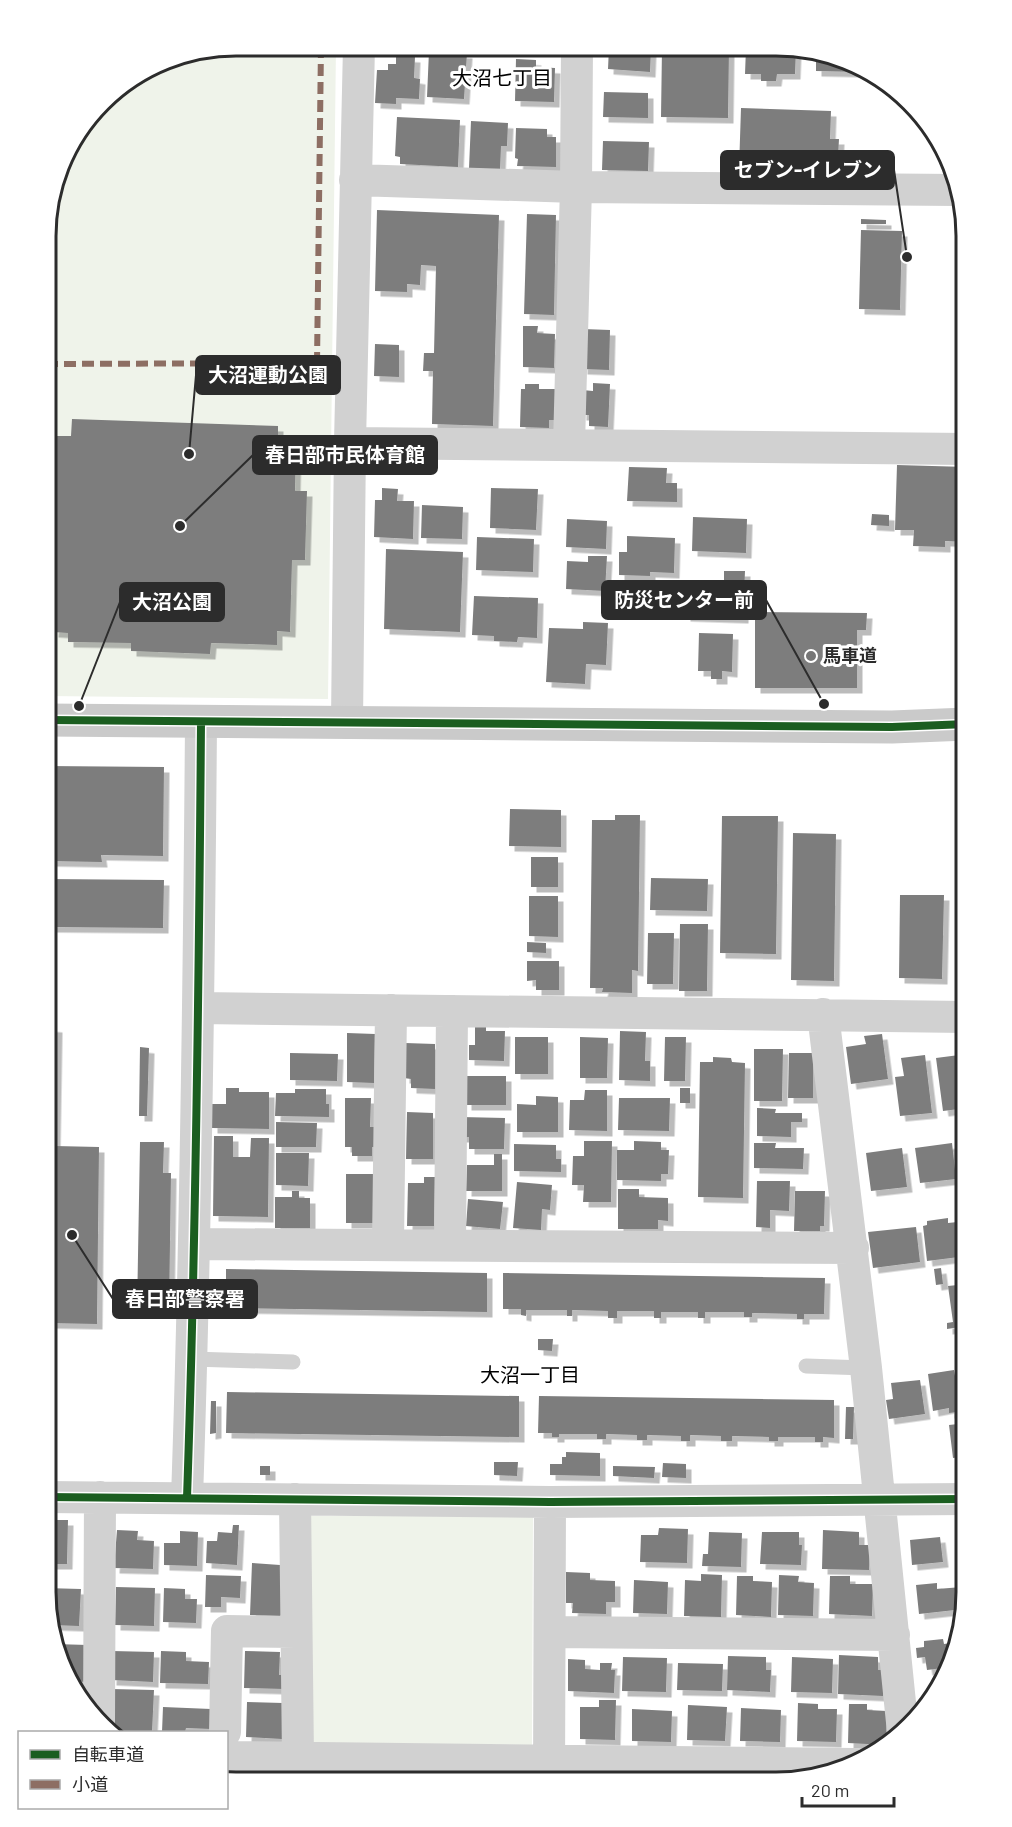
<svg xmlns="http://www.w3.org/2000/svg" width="1012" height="1827" font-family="Barlow,'Noto Sans JP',sans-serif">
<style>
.green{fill:#eff3ea}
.building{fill:#7d7d7d;filter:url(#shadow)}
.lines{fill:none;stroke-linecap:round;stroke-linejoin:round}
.lane{stroke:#d1d1d1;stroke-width:15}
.street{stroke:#d1d1d1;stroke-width:32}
.secondary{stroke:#cacaca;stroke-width:33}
.quiet{stroke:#8d6e63;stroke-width:6;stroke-dasharray:12 6;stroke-linecap:butt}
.cycleway-casing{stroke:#fff;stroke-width:11}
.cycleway{stroke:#1b5e20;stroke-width:8}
.poi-dot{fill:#767676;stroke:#fff;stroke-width:2}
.labels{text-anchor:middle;stroke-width:6;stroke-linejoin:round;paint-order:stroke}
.poi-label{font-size:18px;font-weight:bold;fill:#2c2c2c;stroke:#fff;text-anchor:start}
.neighbourhood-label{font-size:20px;fill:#000;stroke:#fff}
.rim{fill:none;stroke:#2c2c2c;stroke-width:3}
.leader{fill:none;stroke:#2c2c2c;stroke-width:2}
.callout-dot{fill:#2c2c2c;stroke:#fff;stroke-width:2}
.callout{fill:#2c2c2c;stroke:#2c2c2c;stroke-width:2}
.callout-label{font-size:20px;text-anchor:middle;font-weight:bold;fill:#fff}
</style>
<defs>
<filter id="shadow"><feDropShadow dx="5.5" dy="5.5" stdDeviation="0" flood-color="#0004"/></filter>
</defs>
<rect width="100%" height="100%" fill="#fff"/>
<path class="green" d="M236,45L336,46L328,699L46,696L47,211L65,151L110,93L163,59Z
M309,1516H533L532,1745L308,1743Z"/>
<path class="building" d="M609,47L651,48L650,72L608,69Z
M662,48H729L728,118L661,117Z
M746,48H796L795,74H777L776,81H761V74H745Z
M816,50L862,72L816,71Z
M429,51L467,53L464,99L427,97Z
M396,56L415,57L414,78L420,79L419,99L396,98V104L375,103L377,70H388V64H396Z
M516,59L536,60V67L555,68L554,102L515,101Z
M604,92L648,93V118L603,117Z
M741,108L831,111L830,139H839L838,157L830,156L829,171L739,169Z
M397,117L460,120L458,167L400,164V157L395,156Z
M471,121L508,123L507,146H501L500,170L469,168Z
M516,128L547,129V137H556V167L517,166L518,159L515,158Z
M603,141L649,142L648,171L602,170Z
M377,210L499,215L493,426L432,424L433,371H423L424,353H434L436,266L421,265L420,285L407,284V292L375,291Z
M527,214L556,215L554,315L524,314Z
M861,219L886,220V224H861Z
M861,230L902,231L900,310L859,309Z
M523,326H538L537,333L555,334L554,368L523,367Z
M583,329L610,330L609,370L582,369Z
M375,344L399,345V377L374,376Z
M593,383L610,384L608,427L589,426V415H581L582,390L593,391Z
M525,384H539V389H556L555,420H549V428L520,427L521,389H525Z
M72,419L278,426V443L296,444L295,491H307L305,560H292L290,632L277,631V645L211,643L210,654L131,651V643L68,642V633L53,632L54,618L49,617L50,601H46V584L53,585L56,479L46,478V463H56L57,436H71Z
M897,465L967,467V542L945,541V547L913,546L914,530H895Z
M629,467L667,468L666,483H677V502L627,501Z
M382,488L398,489L397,501H414L413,539L374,537L375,500H382Z
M491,488L538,489L536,530L490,528Z
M422,505L463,507L462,539L421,538Z
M872,514L889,515V526L871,525Z
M693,517L747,519L746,553L692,551Z
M567,519L607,521L606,549L566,547Z
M627,536L675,538L674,573L650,572V576L619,575V552H627Z
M477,537L534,539L533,572L476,570Z
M386,549L463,552L460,632L384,629Z
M588,556H607L605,591L566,589L567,561L588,562Z
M724,571H745L743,618L685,616L686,586L724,587Z
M474,596L538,598L537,638L518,637L517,642L494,641V636L472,635Z
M755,612L867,613L866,630H857V688H755Z
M583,622L608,623L606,665L586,664L585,684L546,682L549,628L583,629Z
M699,633L733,634L732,672L722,671V679H711V671H698Z
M46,766L164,767L163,856L101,855L102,862L46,861Z
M510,809L561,810V847L509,846Z
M615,815H640L638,971L632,970V993L602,992L603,988H590L592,820H615Z
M722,816H778L776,954L720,953Z
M793,833L836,834L834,981L791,980Z
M531,857H558V887H531Z
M651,878L708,879L707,911L650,910Z
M46,879L164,880L163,928L46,927Z
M900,895H944L942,979L899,978Z
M529,896H558V937L529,936Z
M680,924H708L707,991H679Z
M648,933H674L673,984H647Z
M527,942L546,943V953L527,952Z
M527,961H559V990H536V980L527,981Z
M46,1026L57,1027L55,1146L99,1147L97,1324L45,1323Z
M475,1027H486V1031H505L504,1061L469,1060V1045H475Z
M620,1031L646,1032L645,1061H650V1081L619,1080Z
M347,1033L375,1034L374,1083L347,1082Z
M882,1034L888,1079L851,1084L846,1047L866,1044L864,1036Z
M515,1037H548V1074H515Z
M580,1037L608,1038L607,1078H580Z
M665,1037H686L685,1081H664Z
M405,1043L435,1044V1089L411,1088V1079L404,1078Z
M140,1047L149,1048L147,1116H139Z
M754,1049H783L782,1101H754Z
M290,1053L338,1054L337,1081L290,1080Z
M789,1053H813V1098H788Z
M967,1054V1108L943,1111L936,1058Z
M925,1055L932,1113L900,1116L895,1077L904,1076L901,1058Z
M713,1057L731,1058L732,1062L745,1063L743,1198L698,1197L700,1062H713Z
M466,1076H506V1105H466Z
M226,1088H239V1092H269V1129L212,1128V1104H226Z
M680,1088H690V1103H680Z
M295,1089H326V1104H329V1117L275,1116L276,1093H295Z
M585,1090H607V1131L569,1130L570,1100H584Z
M536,1096L558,1097V1132H517V1104L536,1105Z
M345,1098H371L370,1127H378V1147H372V1156H352V1147H345Z
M619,1098H670L669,1131L618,1130Z
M757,1108L776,1109L775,1113H802V1122H791V1137L757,1136Z
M407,1112L433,1113V1159H406Z
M461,1117L505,1118L504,1149H469V1137H460Z
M967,1119V1132L958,1133L956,1120Z
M276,1122L317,1123L316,1147H276Z
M214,1136H233V1157H250L251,1138H269L268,1217L213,1216Z
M967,1137V1175L961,1176L956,1138Z
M584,1141H612L611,1202H583L584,1185H572L573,1156H584Z
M634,1141L661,1142V1150H669L668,1174H661V1181L617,1180V1150H634Z
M140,1142H164L163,1173H171L169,1312H137Z
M754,1143H776L775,1148H804L803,1169L754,1168Z
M952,1143L956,1179L920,1183L915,1148Z
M514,1144L556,1145V1159H561V1172L514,1171Z
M902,1148L907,1187L871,1191L866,1153Z
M276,1153H309L308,1186L276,1185Z
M494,1154H502V1191H466L467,1165H494Z
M346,1174H374L373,1223H346Z
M424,1177H435L434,1226H407L408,1183H424Z
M757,1181H790L789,1211L770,1210V1228L756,1227Z
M517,1182L552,1185L550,1210L542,1209L541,1230L513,1228Z
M618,1189H639V1197L668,1198V1221L658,1220V1229H618Z
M292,1191H299V1198H310V1228H275V1197H292Z
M795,1191H825L824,1226H820V1231H794Z
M468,1199L503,1202L500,1229L466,1226Z
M948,1218V1223L967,1221V1256L927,1261L923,1226L927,1225V1221Z
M916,1227L920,1262L873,1268L868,1232Z
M941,1268L943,1284L936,1285L934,1269Z
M226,1269L487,1273V1312L226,1308Z
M503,1273L825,1278L824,1314H804V1319H797V1314L752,1313V1317H744V1312H705V1318H698V1312H661V1318H654V1311H617V1318H608V1311L572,1310V1316H567V1310H526V1316L521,1315V1309H503Z
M967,1284V1326L947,1329V1323L953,1322L948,1286Z
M538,1339H553L552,1351L538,1350Z
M954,1370L957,1388L962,1387L965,1411L949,1413V1408L933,1411L928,1374Z
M920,1380L925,1414L889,1419L886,1400L893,1399L891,1383Z
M227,1392L519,1396V1437L226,1433Z
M539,1396L834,1400V1438L823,1437V1442H815V1437H778V1441H769V1437L732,1436V1441H721V1436L690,1435V1441H681V1436L647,1435V1440H637V1435L606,1434V1439H597V1434H559V1437H552V1433H538Z
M211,1401H216V1433L210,1434Z
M846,1407H854L853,1439H845Z
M967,1423V1456L953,1458L949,1425Z
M566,1452L600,1453V1476L550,1475V1464H562V1457H566Z
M494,1462H518L517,1476L494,1475Z
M663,1463L686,1464V1478L662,1477Z
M260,1466H270V1475H260Z
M613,1466L655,1467L654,1478L613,1476Z
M49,1520H68L67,1564H47Z
M233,1525H239L237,1565L206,1563L207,1541H217L218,1532L232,1533Z
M659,1528L688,1529L687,1563L640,1562L641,1535H658Z
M117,1530L138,1531L137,1540L154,1541L153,1569L114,1568Z
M823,1530L859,1532V1545H870L869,1570L822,1569Z
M180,1531L198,1532L197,1566L164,1565V1543H180Z
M709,1532L742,1533L741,1567L702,1566L703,1554H708Z
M762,1532H799V1545H802L801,1565L760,1564Z
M940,1537L943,1562L912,1565L910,1540Z
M967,1537V1563H964L962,1538Z
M252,1563L280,1565V1573H284L282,1616L250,1615Z
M566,1572L590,1573V1580L615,1581V1602H606V1614L572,1613L573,1603H566Z
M701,1574L722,1575L721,1617L684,1616L685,1580L701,1581Z
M206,1575L241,1576L240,1598L221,1597V1607H205Z
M779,1575L799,1576L798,1582L814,1583L813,1616L778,1615Z
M737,1576H753V1581L772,1582L771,1617L736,1615Z
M830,1576H850V1584H873L872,1616L829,1614Z
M634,1580L668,1582L667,1614L633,1613Z
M937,1583V1589L962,1587L964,1609L919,1614L916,1585Z
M116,1587L155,1588L154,1626L115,1625Z
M45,1588L81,1589L79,1626L51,1625Z
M164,1588L185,1589V1599H197L196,1623L163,1622Z
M943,1639L944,1644L958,1642L953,1664L951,1667L927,1670L925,1657L917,1658L916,1648L924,1647V1641Z
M54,1644L88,1645L87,1682L70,1681L55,1653Z
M112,1651L154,1652L153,1682L111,1680Z
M161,1651L186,1652V1661L209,1662L208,1684L160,1683Z
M245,1651L280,1652L279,1675H285L284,1689L244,1688Z
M839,1655L878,1657V1670H884L883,1696L838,1694Z
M728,1656L766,1657V1670H771L770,1692L727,1690Z
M623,1657L667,1658L666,1692L622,1691Z
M792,1657L833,1659L832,1693L791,1692Z
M568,1659L585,1660V1669L600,1670V1663H612L611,1670H615L614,1693L568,1691Z
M678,1663L723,1664L722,1691L677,1690Z
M111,1689L154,1690L152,1732H110Z
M599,1700H616L615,1740L580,1739V1707H599Z
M247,1702L283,1703L282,1739L246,1737Z
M798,1703L818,1704V1709H837L836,1742L797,1741Z
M849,1704H867V1710L887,1711L886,1745L848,1743Z
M688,1705L727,1707L725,1741L687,1740Z
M163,1707L211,1709V1729L186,1728L185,1732H162Z
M741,1708L781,1710L780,1742L740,1741Z
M632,1709L672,1711L671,1742L632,1741Z"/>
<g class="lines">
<path class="lane" d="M192,1359L293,1362
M806,1366L866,1368"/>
<path class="street" d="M355,180L576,187L959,190
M350,443L967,449
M569,445L576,187L577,47
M347,723L350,443L359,46
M199,1008L967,1017
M823,1014L866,1368L903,1732
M194,1244L853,1248
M388,1244L391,1010
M450,1245L452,1011
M45,1497L550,1502L967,1499
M187,1498C196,1239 199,981 201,722
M295,1499L298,1758
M550,1632L894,1635
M99,1722L100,1497
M225,1732L227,1631L296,1632
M226,1757L853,1764
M549,1780L550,1502"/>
<path class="secondary" d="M46,720L892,727L967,724"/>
<path class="quiet" d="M46,364L317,363L321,46"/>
<g class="cycleway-casing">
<path id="cycleway" d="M46,720L892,727L967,724
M45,1497L550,1502L967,1499
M187,1498C196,1239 199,981 201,722"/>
</g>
<use href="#cycleway" class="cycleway"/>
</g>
<circle class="poi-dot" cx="811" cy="656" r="6"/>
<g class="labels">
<g class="poi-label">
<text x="823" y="662">馬車道</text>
</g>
<g class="neighbourhood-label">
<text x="502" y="85">大沼七丁目</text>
<text x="530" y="1382">大沼一丁目</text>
</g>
</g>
<path d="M0 0H1012V1827H0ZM236 56H776A180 180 0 0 1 956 236V1592A180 180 0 0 1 776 1772H236A180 180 0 0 1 56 1592V236A180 180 0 0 1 236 56Z" fill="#fff" fill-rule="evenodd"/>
<path class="rim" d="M236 56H776A180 180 0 0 1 956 236V1592A180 180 0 0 1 776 1772H236A180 180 0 0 1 56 1592V236A180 180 0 0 1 236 56Z"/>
<path class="leader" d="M907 257L894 170M189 454L196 375M180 526L253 455M824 704L766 600M79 706L120 602M72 1235L113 1299"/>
<g class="callout-dot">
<circle cx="907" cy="257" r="6"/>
<circle cx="189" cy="454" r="6"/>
<circle cx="180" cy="526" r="6"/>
<circle cx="824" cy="704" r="6"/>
<circle cx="79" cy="706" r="6"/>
<circle cx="72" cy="1235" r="6"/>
</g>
<g class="callout">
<rect x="721" y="151" width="173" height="38" rx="6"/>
<rect x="196" y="356" width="144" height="38" rx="6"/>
<rect x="253" y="436" width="184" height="38" rx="6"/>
<rect x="602" y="581" width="164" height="38" rx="6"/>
<rect x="120" y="583" width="104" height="38" rx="6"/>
<rect x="113" y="1280" width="144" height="38" rx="6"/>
</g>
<g class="callout-label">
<text x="808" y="177">セブン-イレブン</text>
<text x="268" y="382">大沼運動公園</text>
<text x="345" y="462">春日部市民体育館</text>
<text x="684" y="607">防災センター前</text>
<text x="172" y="609">大沼公園</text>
<text x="185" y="1306">春日部警察署</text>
</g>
<rect x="18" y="1731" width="210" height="78" fill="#ffffff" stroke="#ababab" stroke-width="1.5"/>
<rect x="30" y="1750" width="30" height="9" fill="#1b5e20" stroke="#ababab" stroke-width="1.5"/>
<text x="72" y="1761" font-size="18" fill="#2c2c2c">自転車道</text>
<rect x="30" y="1780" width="30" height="9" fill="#8d6e63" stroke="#ababab" stroke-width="1.5"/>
<text x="72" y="1791" font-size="18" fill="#2c2c2c">小道</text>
<path d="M802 1797v9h92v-9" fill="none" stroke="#2c2c2c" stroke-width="3"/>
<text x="811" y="1797" font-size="18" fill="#2c2c2c" stroke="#ffffff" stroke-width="4.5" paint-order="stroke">20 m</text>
</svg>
